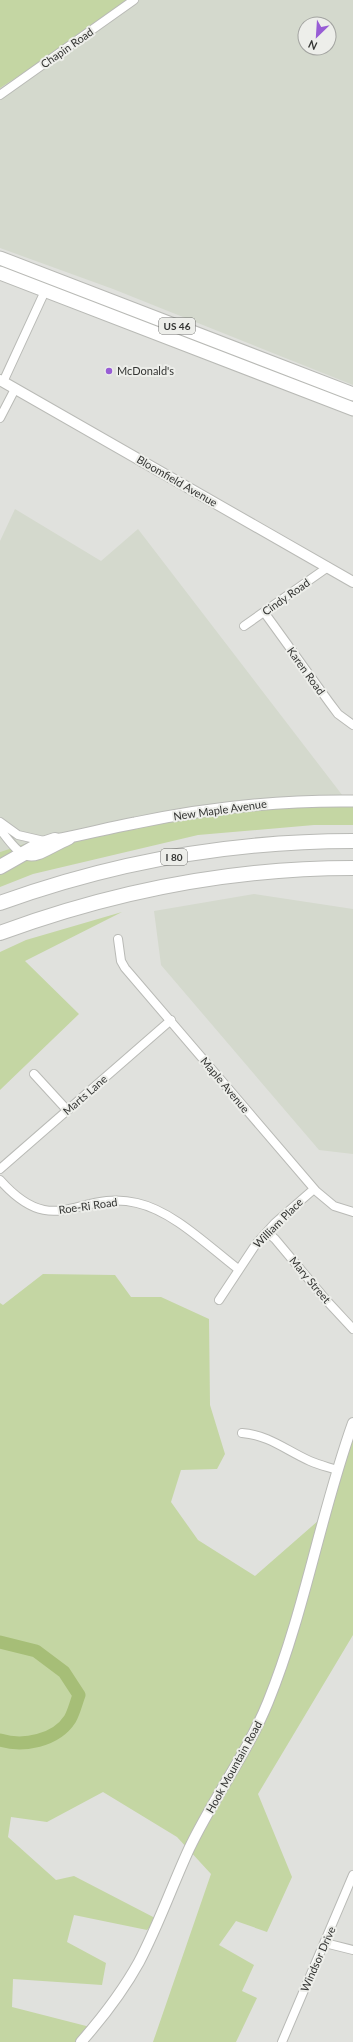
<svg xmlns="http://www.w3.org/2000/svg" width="353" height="2042" font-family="Lato,sans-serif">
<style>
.built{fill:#d4d9cd;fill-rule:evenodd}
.green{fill:#c4d6a3}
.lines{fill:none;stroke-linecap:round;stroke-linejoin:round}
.river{stroke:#a6be77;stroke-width:13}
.minor-casing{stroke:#b9bab6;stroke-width:10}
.tertiary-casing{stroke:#b9bab6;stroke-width:12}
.secondary-casing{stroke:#b9bab6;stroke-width:13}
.trunk-casing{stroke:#b9bab6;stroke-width:15}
.motorway-casing{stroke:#b9bab6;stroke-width:16}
.minor{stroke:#fff;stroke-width:8}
.tertiary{stroke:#fff;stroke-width:10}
.secondary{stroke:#fff;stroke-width:11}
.trunk{stroke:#fff;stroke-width:13}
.motorway{stroke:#fff;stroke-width:14}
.poi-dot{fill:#985dd5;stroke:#edeeea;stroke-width:1.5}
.labels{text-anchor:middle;stroke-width:4;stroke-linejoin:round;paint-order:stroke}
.shield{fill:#edeeea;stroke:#6c6c6a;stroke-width:1}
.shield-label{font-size:10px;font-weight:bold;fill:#343533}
.street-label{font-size:11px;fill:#343533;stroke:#edeeea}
.poi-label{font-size:11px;fill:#343533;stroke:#edeeea;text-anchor:start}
</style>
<rect width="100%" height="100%" fill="#e0e1dd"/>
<path class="built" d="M133,0H353V385L113,289L0,248V88L83,35ZM305,24H329V48H305Z
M15,509L101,561L138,529L346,800L17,847L0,852V541Z
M254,894L353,909V1154L319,1150L161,965L154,911Z"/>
<path class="green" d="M0,0H133L83,35L0,88Z
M353,800V825H314L198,835L33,874L0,887V852L46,837L163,817Z
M122,912L25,961L79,1014L0,1090V952L26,940Z
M43,1274L115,1275L131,1297H161L209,1319L210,1405L225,1454L217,1469L181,1470L171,1502L198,1540L255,1576L327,1513L353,1422V1635L258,1794L292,1877L267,1932L236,1921L219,1945L254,1965L242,1991L257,1998L236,2042H153L211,1874L177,1837L103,1792L47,1822L11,1817L8,1837L56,1880L74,1876L157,1919L147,1930L74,1915L67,1942L106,1963L102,1985L13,1979L12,2007L94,2028L82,2042H0V1303L3,1305Z"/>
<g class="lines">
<path class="river" d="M0,1642L36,1651L64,1672L79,1695C76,1703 74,1712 70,1719C56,1741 23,1747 0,1740"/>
<g class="minor-casing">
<path id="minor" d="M0,95L134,0
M3,382L45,291
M0,418L15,389
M264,612L329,702L338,714L353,725
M244,626L328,567
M0,822L18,835L44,841
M0,829C30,870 31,858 70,840
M118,939L121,961L125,968L316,1191L334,1206L353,1212
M34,1074L67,1110
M0,1169L171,1020
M0,1180C55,1242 78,1189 137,1203C173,1211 208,1246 238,1269
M267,1232L275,1239L327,1301L353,1329
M219,1300L256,1244L275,1223L314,1189
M242,1433C269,1435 287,1451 310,1461C319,1465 328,1467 337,1470
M325,1943L353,1950
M282,2042L353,1875"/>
</g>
<g class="tertiary-casing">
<path id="tertiary" d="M0,380L353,582
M81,2042C103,2017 123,1991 139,1962C158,1926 172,1886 189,1849C213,1798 247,1754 268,1702C305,1611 320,1515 353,1423"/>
</g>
<g class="secondary-casing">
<path id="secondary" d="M55,840C82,835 108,828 135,823C207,808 280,800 353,801"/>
</g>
<g class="trunk-casing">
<path id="trunk" d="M0,258L353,394
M0,273L353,409"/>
</g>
<g class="motorway-casing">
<path id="motorway" d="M0,867L37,846L55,840
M0,903C113,862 233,841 353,841
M0,933C114,891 232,868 353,868"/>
</g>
<use href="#minor" class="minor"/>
<use href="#tertiary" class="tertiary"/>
<use href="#secondary" class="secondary"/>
<use href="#trunk" class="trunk"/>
<use href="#motorway" class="motorway"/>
</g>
<circle class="poi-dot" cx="109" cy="371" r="4"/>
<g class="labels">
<g class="shield">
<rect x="159" y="318" width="36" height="16" rx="3"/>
<rect x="161" y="849" width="26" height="16" rx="3"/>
</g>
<g class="shield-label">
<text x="177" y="330">US 46</text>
<text x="174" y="861">I 80</text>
</g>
<g class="street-label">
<text transform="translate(67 48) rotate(-35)" y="4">Chapin Road</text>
<text transform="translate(177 481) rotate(30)" y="4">Bloomfield Avenue</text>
<text transform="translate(286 597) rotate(-35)" y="4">Cindy Road</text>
<text transform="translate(306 671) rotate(54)" y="4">Karen Road</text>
<text transform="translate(220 810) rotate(-8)" y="4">New Maple Avenue</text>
<text transform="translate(225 1085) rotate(50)" y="4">Maple Avenue</text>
<text transform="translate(85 1095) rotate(-41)" y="4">Marts Lane</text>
<text transform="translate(88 1206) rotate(-8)" y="4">Roe-Ri Road</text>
<text transform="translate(278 1223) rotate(-45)" y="4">William Place</text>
<text transform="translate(310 1280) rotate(50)" y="4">Mary Street</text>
<text transform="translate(234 1767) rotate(-61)" y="4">Hook Mountain Road</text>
<text transform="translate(318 1959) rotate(-66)" y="4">Windsor Drive</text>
</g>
<g class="poi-label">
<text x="117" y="375">McDonald's</text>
</g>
</g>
<g transform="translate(317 36) rotate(205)"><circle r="19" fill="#edeeea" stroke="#a3a4a1"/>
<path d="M0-3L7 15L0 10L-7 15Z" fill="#985dd5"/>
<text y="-6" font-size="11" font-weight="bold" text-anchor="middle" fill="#343533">N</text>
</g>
</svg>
